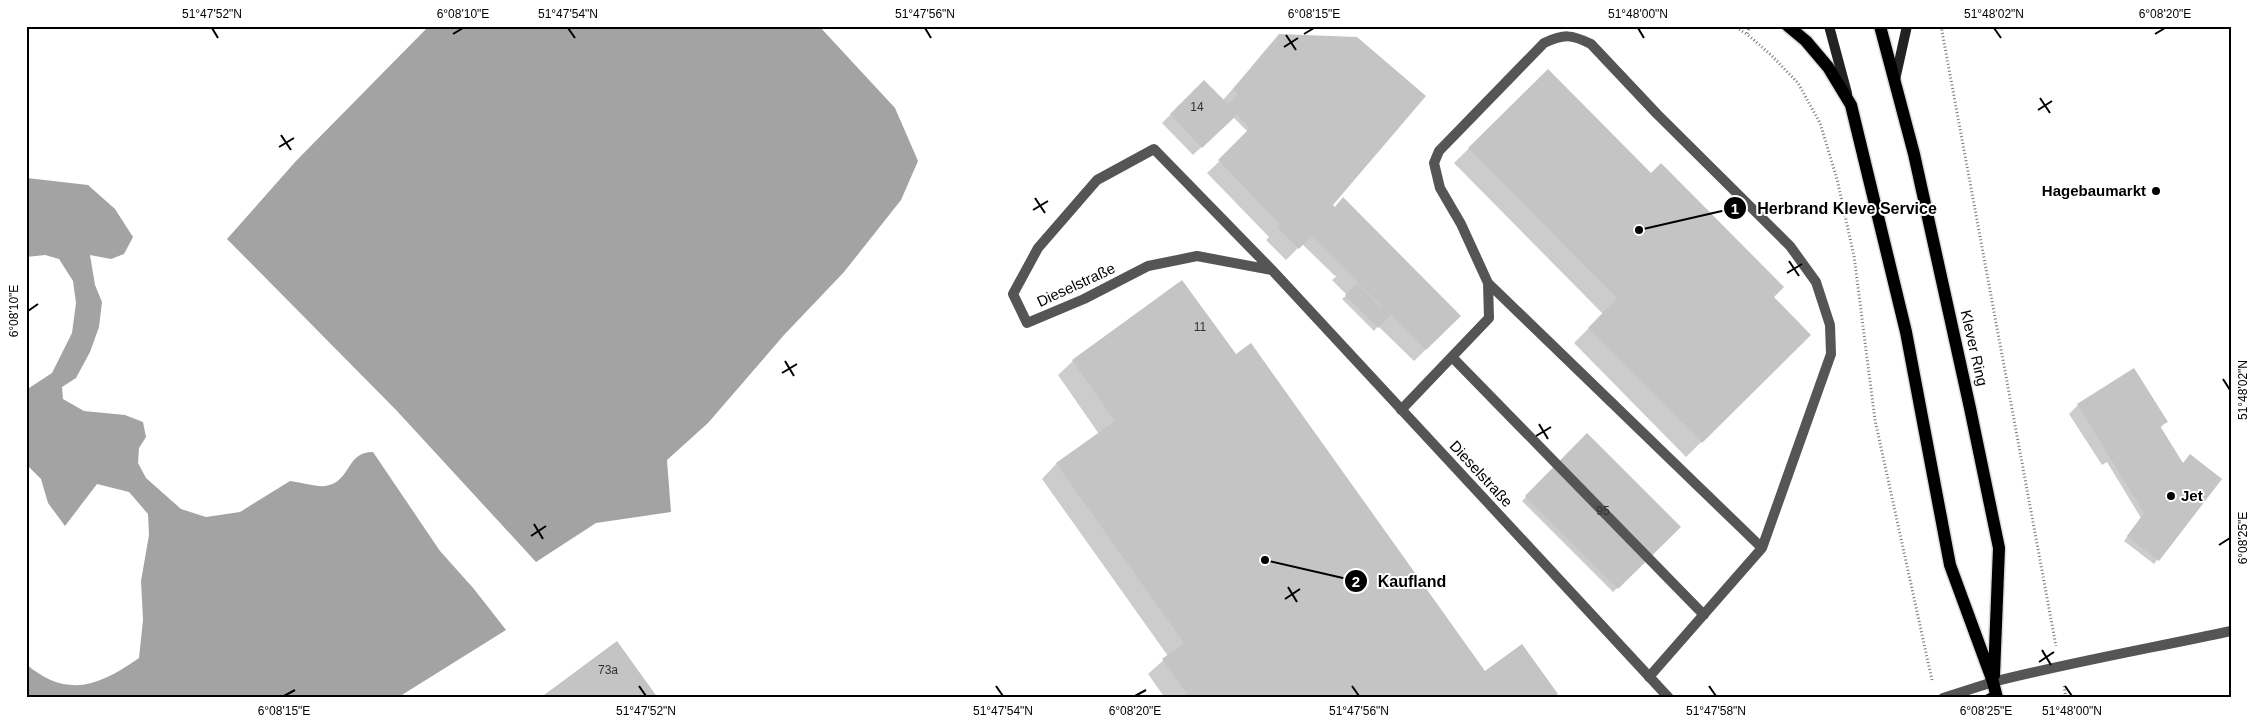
<svg xmlns="http://www.w3.org/2000/svg" width="2257" height="724" font-family="Arial,sans-serif">
<style>
.water{fill:#a3a3a3}
.shadow{fill:#0003}
.building{fill:#c4c4c4}
.lines{fill:none;stroke-linecap:round;stroke-linejoin:round}
.primary-casing{stroke:#dbdbdb;stroke-width:15}
.path{stroke:#777;stroke-width:3;stroke-dasharray:1 2.5;stroke-linecap:butt}
.service{stroke:#555;stroke-width:10}
.minor{stroke:#555;stroke-width:10}
.secondary{stroke:#222;stroke-width:10}
.primary{stroke:#000;stroke-width:12}
.ticks{fill:none;stroke:#000;stroke-width:2}
.poi-dot{fill:#000;stroke:#fff;stroke-width:2}
.labels{text-anchor:middle;stroke-width:4;stroke-linejoin:round;paint-order:stroke}
.number-label{font-size:12px;fill:#313131}
.poi-label{font-size:15px;font-weight:bold;fill:#000;stroke:#fff;text-anchor:end}
.street-label{font-size:15px;fill:#000;stroke:#fff}
.leader{fill:none;stroke:#000;stroke-width:2}
.callout-dot{fill:#000;stroke:#fff;stroke-width:2}
.mark-label{font-size:15px;text-anchor:middle;font-weight:bold;fill:#fff}
.callout-label{font-size:16px;text-anchor:middle;font-weight:bold;fill:#000;stroke:#fff;stroke-width:4;stroke-linejoin:round;paint-order:stroke}
.neatline{fill:none;stroke:#000;stroke-width:2}
.ticks-label{font-size:12px;text-anchor:middle;fill:#000}
</style>
<rect width="100%" height="100%" fill="#fff"/>
<path class="water" d="M429,26H819L895,108L918,161L901,200L844,272L784,335L708,423L667,460L671,512L596,523L536,562L397,411L227,239L296,161Z
M27,178L88,185L115,209L133,237L124,254L111,259L90,255L95,285L102,302L99,327L90,352L76,378L62,387L63,399L84,411L125,415L143,422L146,437L139,448L138,463L146,478L181,509L206,517L240,512L290,481C299,482 317,487 325,486C352,482 345,452 373,452L440,551L474,589L506,630L397,698H26V664C67,699 99,686 139,658L143,620L141,581L149,535L148,514L129,492L97,484L65,526L48,503L41,479L26,464V390L52,373L72,333L76,303L73,281L59,259L45,255L26,257Z"/>
<path class="shadow" d="M1280,35L1332,205L1460,316L1414,361L1378,326L1374,331L1342,299L1347,295L1332,280L1337,276H1335L1302,244L1286,260L1266,240L1269,237L1207,173L1249,133L1233,117L1193,155L1162,123L1204,82L1223,100Z
M1548,71L1809,335L1686,457L1574,343L1603,314L1454,163Z
M1235,356L1485,673L1553,698H1165L1148,674L1168,656L1042,479L1056,464L1099,434L1058,375L1073,361Z
M2133,370L2167,421L2160,428L2183,464L2220,479L2154,564L2124,541L2141,518L2107,462L2102,465L2069,414L2078,405Z
M1587,435L1679,527L1613,592L1522,501Z"/>
<path class="building" d="M1279,34L1357,37L1426,96L1333,205L1335,207L1343,197L1461,316L1426,350L1391,315L1378,328L1345,295L1357,283L1380,307L1381,306L1311,236L1299,249L1277,227L1280,224L1218,160L1250,128L1237,115L1202,148L1170,114L1204,80L1228,104L1238,94L1233,89Z
M1548,69L1651,173L1661,163L1784,287L1774,297L1811,335L1702,443L1588,328L1617,298L1468,148Z
M1182,280L1236,354L1251,343L1485,671L1522,644L1558,694L1553,698H1190L1162,659L1184,643L1056,463L1115,421L1072,360Z
M2134,368L2168,422L2160,426L2183,463L2190,454L2222,479L2159,561L2127,536L2144,513L2077,404Z
M1587,433L1681,527L1618,589L1525,496Z
M617,641L658,698H540Z"/>
<g class="lines">
<g class="primary-casing">
<path id="primary" d="M1788,26L1806,41L1828,67L1851,105L1906,332L1950,565L1993,682L1997,698
M1880,26L1914,154L1970,408L1999,548L1994,675"/>
</g>
<path class="path" d="M1733,26L1747,34
M1750,26L1747,34L1771,55L1798,83L1820,123L1837,179L1854,256L1875,420L1932,680
M1941,26L2056,646
M2064,686L2066,698"/>
<path class="service" d="M1488,283L1762,548
M1453,358L1704,615
M1401,410L1489,318L1488,283L1461,224L1440,188L1434,163L1439,151L1544,43C1564,34 1571,34 1591,44L1657,114L1790,246L1816,282L1830,325L1831,354L1762,548L1649,677
M1993,682C2072,662 2152,648 2231,631"/>
<path class="minor" d="M1272,270L1197,256L1148,266L1084,299L1027,323L1013,294L1038,248L1097,180L1154,149L1272,270L1669,698
M1943,698L1993,682"/>
<path class="secondary" d="M1829,26L1847,93
M1895,80L1907,26"/>
<use href="#primary" class="primary"/>
</g>
<path class="ticks" d="M212,28L218,38M568,28L575,38M925,28L931,38M1638,28L1644,38M1994,28L2001,38M453,34L463,28M1304,34L1314,28M2155,34L2165,28M1286,35L1296,50M1284,47L1298,38M2040,98L2050,113M2038,110L2052,101M281,135L291,150M279,147L294,138M1035,198L1045,213M1033,210L1048,201M1789,261L1799,276M1787,273L1802,264M28,311L38,304M785,361L794,376M782,373L797,364M2223,379L2230,390M1539,424L1548,439M1536,436L1551,427M534,524L543,539M531,536L546,526M2219,545L2230,538M1288,587L1297,602M1285,599L1300,589M2042,650L2051,665M2039,662L2054,652M639,686L646,696M996,686L1003,696M1352,686L1359,696M1709,686L1716,696M2065,686L2072,696M284,696L295,690M1135,696L1146,690M1986,696L1997,690"/>
<g class="poi-dot">
<circle cx="2156" cy="191" r="5"/>
<circle cx="2171" cy="496" r="5"/>
</g>
<g class="labels">
<g class="number-label">
<text x="1197" y="111">14</text>
<text x="1200" y="331">11</text>
<text x="1603" y="515">95</text>
<text x="608" y="674">73a</text>
</g>
<g class="poi-label">
<text x="2146" y="196">Hagebaumarkt</text>
<text x="2181" y="501" text-anchor="start">Jet</text>
</g>
<g class="street-label">
<text transform="translate(1076 285) rotate(-25)" y="5">Dieselstraße</text>
<text transform="translate(1974 348) rotate(77)" y="5">Klever Ring</text>
<text transform="translate(1481 474) rotate(47)" y="5">Dieselstraße</text>
</g>
</g>
<path class="leader" d="M1639 230L1735 208M1265 560L1356 581"/>
<g class="callout-dot">
<circle cx="1639" cy="230" r="5"/>
<circle cx="1265" cy="560" r="5"/>
<circle cx="1735" cy="208" r="12"/>
<circle cx="1356" cy="581" r="12"/>
</g>
<g class="mark-label">
<text x="1735" y="214">1</text>
<text x="1356" y="587">2</text>
</g>
<g class="callout-label">
<text x="1847" y="214">Herbrand Kleve Service</text>
<text x="1412" y="587">Kaufland</text>
</g>
<rect width="2257" height="724" fill="none" stroke="#ffffff" stroke-width="55"/>
<rect x="28" y="28" width="2202" height="668" class="neatline"/>
<g class="ticks-label">
<text x="212" y="18">51°47'52"N</text>
<text x="463" y="18">6°08'10"E</text>
<text x="568" y="18">51°47'54"N</text>
<text x="925" y="18">51°47'56"N</text>
<text x="1314" y="18">6°08'15"E</text>
<text x="1638" y="18">51°48'00"N</text>
<text x="1994" y="18">51°48'02"N</text>
<text x="2165" y="18">6°08'20"E</text>
<text transform="translate(14 311) rotate(-90)" y="4">6°08'10"E</text>
<text transform="translate(2243 390) rotate(-90)" y="4">51°48'02"N</text>
<text transform="translate(2243 538) rotate(-90)" y="4">6°08'25"E</text>
<text x="284" y="715">6°08'15"E</text>
<text x="646" y="715">51°47'52"N</text>
<text x="1003" y="715">51°47'54"N</text>
<text x="1135" y="715">6°08'20"E</text>
<text x="1359" y="715">51°47'56"N</text>
<text x="1716" y="715">51°47'58"N</text>
<text x="1986" y="715">6°08'25"E</text>
<text x="2072" y="715">51°48'00"N</text>
</g>
</svg>
